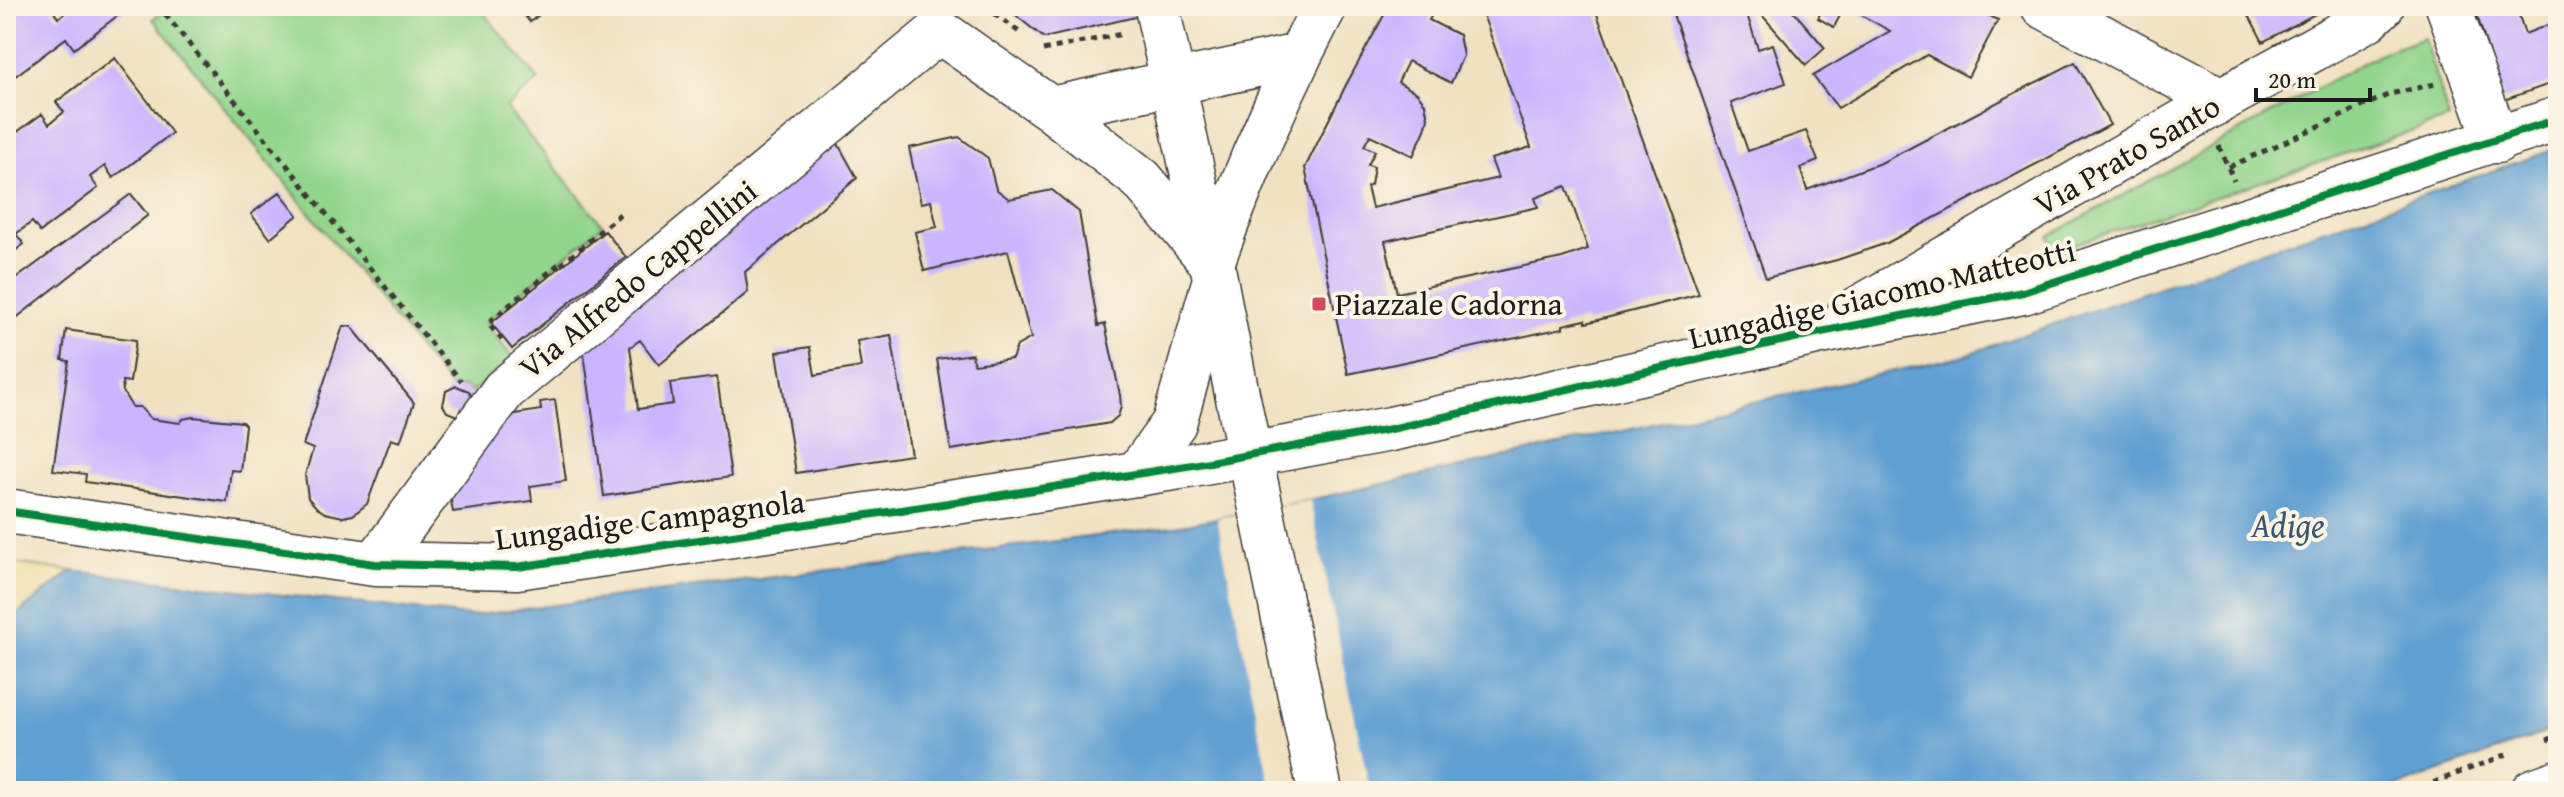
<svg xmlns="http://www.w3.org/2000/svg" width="2564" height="797" font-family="'Gentium Book Plus',serif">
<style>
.green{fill:#92d58d;stroke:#577854;stroke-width:2}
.sand{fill:#eeda9e;stroke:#857b5d;stroke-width:2}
.water{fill:#5e9fd1;stroke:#3d5e76;stroke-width:2}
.pier{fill:#f1e1c1}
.building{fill:#cbb5fe;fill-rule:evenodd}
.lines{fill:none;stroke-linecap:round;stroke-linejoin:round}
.minor-casing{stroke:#3c3a35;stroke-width:47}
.path{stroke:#3c3a35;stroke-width:5;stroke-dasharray:6 6;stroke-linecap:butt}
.minor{stroke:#fff;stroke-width:44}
.cycleway-casing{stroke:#fcf5e5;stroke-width:13}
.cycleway{stroke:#00873e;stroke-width:8}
.poi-dot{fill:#d1495b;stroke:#fcf5e5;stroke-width:3}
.labels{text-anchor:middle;stroke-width:8;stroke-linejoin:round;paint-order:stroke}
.street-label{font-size:32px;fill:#1c1c1c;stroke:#fcf5e5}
.poi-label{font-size:32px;fill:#1c1c1c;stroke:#fcf5e5;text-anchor:start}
.water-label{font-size:34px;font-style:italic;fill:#3a576d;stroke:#fcf5e5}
</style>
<rect width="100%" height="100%" fill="#fcf5e5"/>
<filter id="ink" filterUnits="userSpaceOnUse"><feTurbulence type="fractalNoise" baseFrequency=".0125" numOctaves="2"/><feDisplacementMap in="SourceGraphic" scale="16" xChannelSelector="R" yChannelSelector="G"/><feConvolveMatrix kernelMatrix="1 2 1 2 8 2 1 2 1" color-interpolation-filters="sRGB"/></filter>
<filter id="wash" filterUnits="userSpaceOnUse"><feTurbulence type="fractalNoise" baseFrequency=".006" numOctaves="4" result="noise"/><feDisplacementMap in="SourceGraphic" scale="32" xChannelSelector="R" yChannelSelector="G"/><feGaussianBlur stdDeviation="1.8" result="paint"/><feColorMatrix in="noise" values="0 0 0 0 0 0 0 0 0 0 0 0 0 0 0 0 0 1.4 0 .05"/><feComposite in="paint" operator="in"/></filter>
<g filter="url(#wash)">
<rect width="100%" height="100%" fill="#f1e1c1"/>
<path class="green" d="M169,6H478L539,80L506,108L603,225L485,323L513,358L471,392L464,387H450L153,19Z
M2424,38L2449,119L2054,251L2049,236L2379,54Z"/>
<path class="sand" d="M6,562L72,571L6,623Z"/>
<path class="water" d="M2558,148V728L2386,791H6V623L72,571L469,616L1181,525L1310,500L1962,356Z"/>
<path class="pier" d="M1310,500L1370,791H1271L1217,518Z"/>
<g id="blocks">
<path class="building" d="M50,6L58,18L74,6H130L74,49L66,38L6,83V7Z
M517,6H550L530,22Z
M1004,6H1178L1179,7L1044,38Z
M1389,6H1437L1429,20L1459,35L1463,56L1451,83L1408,61L1398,82L1417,93L1425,104L1428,118L1425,130L1413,156L1370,135L1364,146L1375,151L1368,165L1374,167L1371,185L1367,187L1372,208L1498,178L1491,159L1531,147L1480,6H1594L1699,294L1586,323L1585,320L1563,325V328L1348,374L1305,168L1346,85ZM1566,186L1588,249L1562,258L1397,293L1385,241L1538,207L1535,198Z
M1670,6H1730L1732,12L1745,8L1758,49L1773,44L1786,83L1731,103L1748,151L1806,131L1818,161L1800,168L1807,190L1883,162L2075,62L2110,125L1887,243L1837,260L1766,278Z
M1754,6H1789L1825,48L1806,65Z
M1819,6H1971L1998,20L1968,77L1927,55L1838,108L1813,76L1890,31L1845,6L1834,27L1818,18L1823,8Z
M2244,6H2330L2263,42Z
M2474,6H2516L2525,34L2558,21V81L2504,100Z
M115,58L172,133L113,178L105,166L90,177L98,188L40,232L32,222L16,234L24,244L6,258V140L42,114L49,124L64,112L56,102Z
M959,137L988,158L996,189L1009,199L1052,190L1079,212L1098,326L1105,324L1120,395L1121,407L1118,416L1110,423L951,450L937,359L972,354L974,364L1012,359L1017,346L1031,338L1008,251L924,271L915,232L937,227L931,201L921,203L909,148Z
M837,142L857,178L745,272L748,292L659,365L640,340L630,347L638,409L673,404L670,383L717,377L731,477L604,496L584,353L580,347Z
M280,192L298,215L270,238L251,214Z
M131,194L148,215L6,326V286Z
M605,231L626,257L512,349L491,323Z
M343,326H351L414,403L400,442L391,439L367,504L353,515L343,517L325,513L317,508L308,498L305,475L313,449L303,445Z
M66,330L136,340L130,382L122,381L123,392L132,407H140L151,419L180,423L183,419L193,417L242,422L245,425L240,471L231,470L227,502L85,482L86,474L53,470L69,361L62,360Z
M891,335L911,455L796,473L777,352L810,347L815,375L861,367L857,341Z
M456,386L469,391L472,399L458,416L447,412L443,405L446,391Z
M555,400L566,481L530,486L532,501L453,512L448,484L513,402L515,414L541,410L540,402Z"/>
</g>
</g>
<g filter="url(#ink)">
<use href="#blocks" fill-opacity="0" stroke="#3c3a35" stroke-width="2"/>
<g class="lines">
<g class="minor-casing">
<path id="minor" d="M2043,6L2221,100
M2448,6L2497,141
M1158,12L1212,263L1234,379L1320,791
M1051,109L1299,56
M1212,263C1244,174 1281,89 1325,6
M1849,314L2221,100L2368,19L2382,6
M1137,474L1174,423L1213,286
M6,511L375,564L517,567L996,496L1193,465L1391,429L1816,333L2023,292L2558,119
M375,564L504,390L939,31L1051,109L1141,179L1212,263
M2533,791L2558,782"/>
</g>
<path class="path" d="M165,6L161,9L461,381
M985,6L1019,32
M1043,50L1122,34
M2219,146L2234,181
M2229,167L2390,94L2435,84
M561,265L620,214
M502,340L488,323L560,263
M2547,740L2558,736
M2411,791L2511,753"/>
<use href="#minor" class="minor"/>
<g class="cycleway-casing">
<path id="cycleway" d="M6,511L375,564L517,567L996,496L1193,465L1391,429L1816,333L2023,292L2558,119"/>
</g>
<use href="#cycleway" class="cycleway"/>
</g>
</g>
<rect class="poi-dot" x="1311" y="296" width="16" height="16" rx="4"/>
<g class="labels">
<g class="street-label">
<text transform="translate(2127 155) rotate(-30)" y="11">Via Prato Santo</text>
<text transform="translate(638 279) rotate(-39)" y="11">Via Alfredo Cappellini</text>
<text transform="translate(1882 294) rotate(-13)" y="11">Lungadige Giacomo Matteotti</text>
<text transform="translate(650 520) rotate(-7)" y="11">Lungadige Campagnola</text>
</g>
<g class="poi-label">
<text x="1335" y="315">Piazzale Cadorna</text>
</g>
<g class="water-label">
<text x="2288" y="537">Adige</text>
</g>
</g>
<rect width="2564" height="797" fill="none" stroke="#fcf5e5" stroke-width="32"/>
<path d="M2256 88v12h114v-12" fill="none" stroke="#1c1c1c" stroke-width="4"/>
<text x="2268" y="88" font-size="24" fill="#1c1c1c" stroke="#fcf5e5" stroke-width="6" paint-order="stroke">20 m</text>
</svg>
